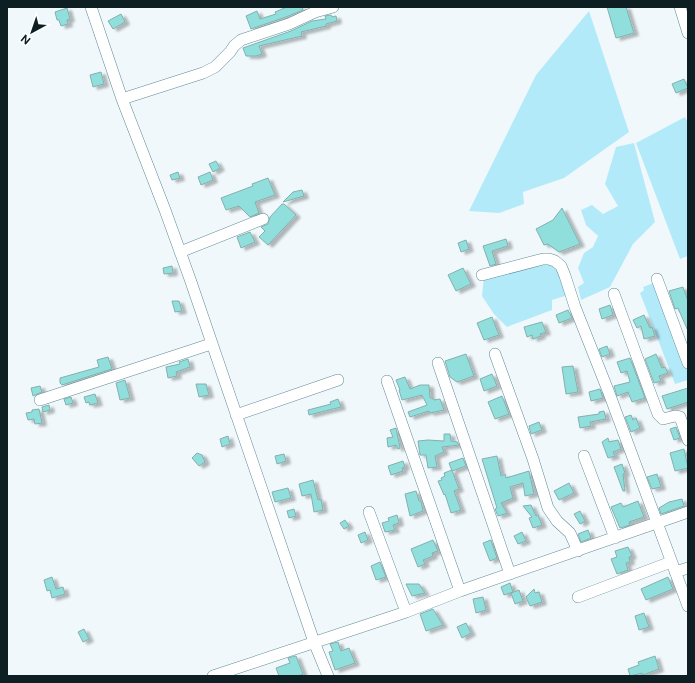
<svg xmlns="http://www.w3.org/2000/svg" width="695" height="683" font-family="'Public Sans',sans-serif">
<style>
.green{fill:#b3eaf9}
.building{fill:#91dfdc;stroke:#82b0ae;filter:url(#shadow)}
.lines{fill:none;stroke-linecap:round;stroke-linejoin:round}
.minor-casing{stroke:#618b96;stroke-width:12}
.minor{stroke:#fff;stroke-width:11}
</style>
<defs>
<filter id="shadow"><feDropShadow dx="4.5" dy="2.5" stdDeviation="1" flood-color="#0004"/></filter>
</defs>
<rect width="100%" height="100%" fill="#f0f8fb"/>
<path class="green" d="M589,11L629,132L564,178L523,192L524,204L499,213L469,211L536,75Z
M685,117L688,123V256L680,259L636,143Z
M634,143L655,222L633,244L610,287L581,300L578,287L584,283L578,268L584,253L593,247L598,236L586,225L581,210L592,205L603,214L618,206L605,184L616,147Z
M549,262L559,268L568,295L552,300V310L507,327L494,314L482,296L484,277Z
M656,282L688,372V380L675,384L640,293L644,290L643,287Z"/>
<path class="building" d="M287,7H302L303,10L286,17L251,29L246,16L257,11L260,19L276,14L275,12Z
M607,7H626L634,33L616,38Z
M67,8L70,19L67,20L68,24L61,26L59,20H57L55,12Z
M121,14L125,22L113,29L108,21Z
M331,15L332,17L336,16L337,21L326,24V26L301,32L302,36L259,46L262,54L256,56H246L243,48L291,31L312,21L326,19L325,16Z
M101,72L104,84L93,87L90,75Z
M684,79L688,88L676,93L672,84Z
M216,161L220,168L213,172L209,164Z
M178,172L180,178L172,180L170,175Z
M210,172L213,180L201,185L198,177Z
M268,178L275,195L255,202L259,213L250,217L239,206L226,210L221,198L253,186L252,184Z
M302,190L304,196L283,202L293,192Z
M282,204H284L296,215L268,245L259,237L265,231L261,227L268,224L270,217Z
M562,208L580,244L559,252L548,244L544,245L536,229L553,220Z
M250,232L255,242L241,248L237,237Z
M506,239L508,246L492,251L496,264L490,266L483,246Z
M466,240L469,249L461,252L458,243Z
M172,266L173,273L164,274L163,268Z
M463,268L471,284L456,291L448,275Z
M683,287L688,301V331L678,308L675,309L669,291Z
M172,301H179L182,311L175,312Z
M610,305L613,315L602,319L599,309Z
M568,310L572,318L559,323L556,315Z
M644,315L650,328L652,327L655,336L644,339L641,326L637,328L633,320Z
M492,317L499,335L484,340L477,323Z
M542,322L546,332L540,334L541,336L533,339L532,335L527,337L524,327Z
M607,346L610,354L602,357L599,349Z
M466,354L474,376L457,382L450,377L445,361Z
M656,354L662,368L665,367L668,373L659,376L661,381L654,383L645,359Z
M108,357L112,369L62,385L60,383V378L99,367L97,360Z
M630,358L645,398L632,402L628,392L617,396L614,386L630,382L627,371L621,373L617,362Z
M188,359L190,367L176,372L177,376L168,378L166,367L180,364L179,362Z
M573,366L578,392L566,394L562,367Z
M492,374L497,386L484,391L480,379Z
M405,377L410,389L420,385H429L430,398H432L434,400L440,399L444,410L430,413L429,411L410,417L408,412L427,405L422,395L402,400L399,390H400L396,380Z
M125,380L130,398L120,400L116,383Z
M196,384H206L209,395L199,397Z
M40,386L42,392L33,396L31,388Z
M688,388V402L667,409L662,396Z
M600,389L603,398L591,401L589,392Z
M95,394L98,403L90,405L89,402L86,403L84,397Z
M502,396L509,414L495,419L488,402Z
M71,397L73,403L66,405L64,399Z
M338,399L341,407L309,415L308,410L331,404L330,402Z
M49,405L50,410L43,412L42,407Z
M39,409L42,423L35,424L34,419L28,420L26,413L32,412V410Z
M604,411L606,419L590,422L591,426L580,428L578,417L599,414V412Z
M631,415L633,420L636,418L640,428L631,432L625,417Z
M539,422L542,430L531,434L529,426Z
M676,427L680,438L674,440L670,429Z
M396,428L400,448L398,449L396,445L388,447L387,438L393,437L390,430Z
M444,434H450L451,441L457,442L459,445L442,447L444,452L435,456L437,467L428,468L426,455H420L418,441L428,440L444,441Z
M228,436L230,444L222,447L220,439Z
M608,438L609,442L618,440L621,449L613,452L615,456L608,458L602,442Z
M684,449L688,468L675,471L670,453Z
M197,453L202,455L205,462L199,466L192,458Z
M284,454L286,461L277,464L275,456Z
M497,456L501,476L505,474L506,478L529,471L534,494L525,496L523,483L510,487L513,498L501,503L507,513L498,516L495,509L497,508L482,459Z
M463,458L466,466L452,471L449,463Z
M403,461L405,467L402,468L403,471L391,475L388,466Z
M622,464L625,473L623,474L625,491H623L614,467Z
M452,470L459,489L454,491L461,510L451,513L445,494L444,495L438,481L442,480L441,478L445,476L444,473Z
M657,474L661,487L652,489L647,477Z
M313,480L318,500L321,499L323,510L314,512L311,494L302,496L299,484Z
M569,483L574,493L559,500L554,491Z
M288,488L291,498L275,502L272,492Z
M416,491L419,501H421L423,511L410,516L405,494Z
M682,499L684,506L661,514L659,508L669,502Z
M638,501L644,517L629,522L630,525L620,528L611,507L621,503L623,507Z
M531,505L536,516L538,515L542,525L533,528L529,518L532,517L523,506Z
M294,509L296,516L289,518L287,511Z
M580,511L585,521L580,524L574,514Z
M397,515L399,523L393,525L395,530L385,532L382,523L389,521L388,518Z
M345,520L349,526L344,529L340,523Z
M588,530L591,538L581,542L578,534Z
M365,532L368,540L361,543L358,535Z
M522,532L526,541L518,544L514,536Z
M433,540L438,551L432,553L433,556L423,560L425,564L418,567L411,549Z
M491,540L497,558L490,561L483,543Z
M628,547L632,556L629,557L630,562L626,563L628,570L617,574L611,559L617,557L615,551Z
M380,562L386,577L376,580L371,566Z
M52,577L56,589L63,587L65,594L52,598L50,590L47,591L44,580Z
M668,577L673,589L646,600L641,589Z
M510,583L513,592L504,595L501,587Z
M406,584H419L425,593L412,596Z
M534,589L535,593L539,592L542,602L530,606L526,597Z
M519,590L523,601L515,604L511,593Z
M483,597L486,610L476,613L473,599Z
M433,609L443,625L426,631L420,614Z
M644,613L649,627L639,630L635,616Z
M466,623L471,633L462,638L457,627Z
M84,629L89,639L83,642L78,632Z
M338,642L341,651L349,648L355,663L335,670L329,652L333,651L330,644Z
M296,656L303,674L298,676H279L276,668L290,663L288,658Z
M655,656L659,669L643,675L642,673L630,676L628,669L639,665L638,662Z"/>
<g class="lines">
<g class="minor-casing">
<path id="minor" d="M91,7L122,99L165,210L190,279L314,642L328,676
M680,7L688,33
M122,99L203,73L215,67L230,52L234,46L241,40L289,24L315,12L333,7
M180,252L263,219
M482,275L543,259H549L555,261L561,266L565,276L575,307L609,393L688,606
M657,279L688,363
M614,294L658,414L663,419L675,416L680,417L688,440
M495,354L533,459L548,508L557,521L570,533L578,551
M438,363L510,574
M387,381L460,591
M40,400L211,344
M236,415L338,380
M584,456L615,538
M369,512L406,612
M675,572L688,568
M578,597L671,562
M213,676L406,612L460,591L688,512"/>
</g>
<use href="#minor" class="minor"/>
</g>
<rect width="695" height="683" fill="none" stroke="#0e1f23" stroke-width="16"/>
<g transform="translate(32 32) rotate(220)" stroke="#ffffff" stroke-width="3" paint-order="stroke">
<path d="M0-3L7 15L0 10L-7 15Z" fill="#0e1f23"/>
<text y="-6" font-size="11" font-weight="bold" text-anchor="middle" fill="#0e1f23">N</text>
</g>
</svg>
